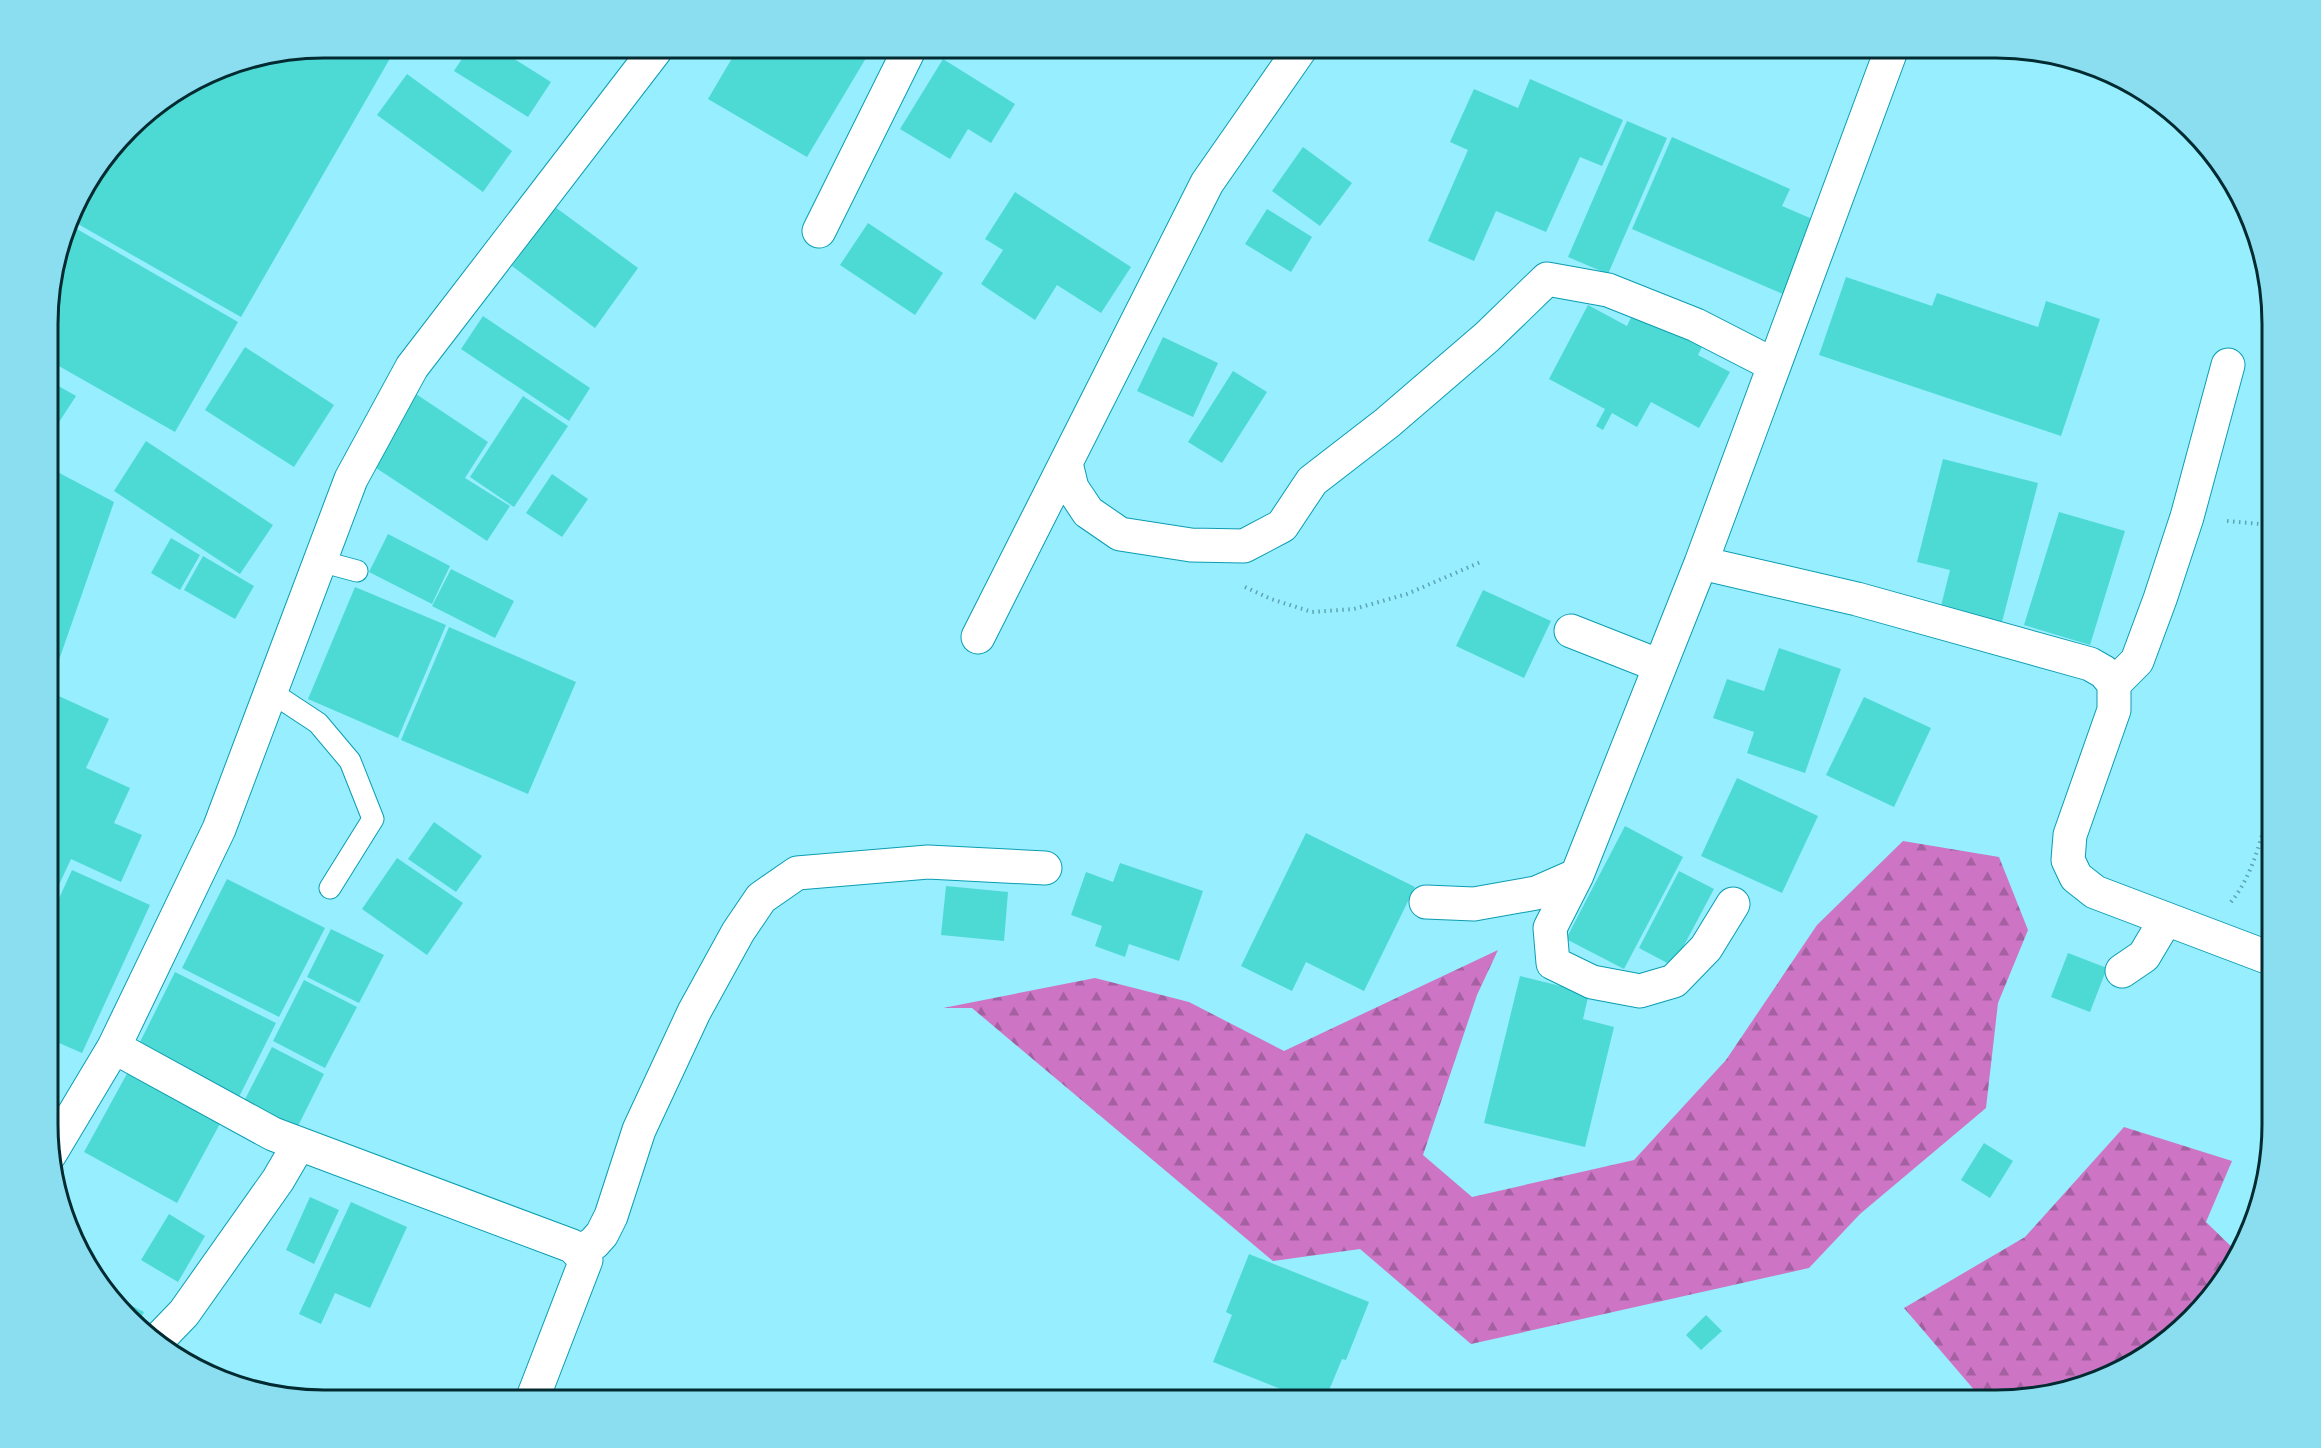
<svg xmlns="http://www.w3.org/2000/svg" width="2321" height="1448" font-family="'Source Serif 4',serif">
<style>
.forest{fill:url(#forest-firs)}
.building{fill:#4edad4}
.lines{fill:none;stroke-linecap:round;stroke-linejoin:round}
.lane-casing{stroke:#0b9db2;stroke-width:23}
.street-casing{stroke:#0b9db2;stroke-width:35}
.path{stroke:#5da3b0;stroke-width:4;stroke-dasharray:1.5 4.5;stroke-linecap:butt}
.lane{stroke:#fff;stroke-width:21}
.street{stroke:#fff;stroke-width:33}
.rim{fill:none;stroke:#022b31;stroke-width:3}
</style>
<defs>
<pattern id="forest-firs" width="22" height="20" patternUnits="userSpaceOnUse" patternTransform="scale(1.5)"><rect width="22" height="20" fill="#cd75c4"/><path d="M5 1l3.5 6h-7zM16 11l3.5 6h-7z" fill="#a460a0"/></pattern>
</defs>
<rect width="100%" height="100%" fill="#96eeff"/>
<path class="forest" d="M1903,841L1999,857L2028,930L1998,1003L1986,1108L1860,1214L1809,1268L1471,1344L1360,1249L1273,1261L972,1008H943L1095,978L1189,1002L1284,1051L1498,950L1477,995L1423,1155L1472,1197L1634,1160L1726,1060L1817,925Z
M2124,1127L2232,1161L2206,1222L2238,1253L2227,1277L2134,1363L2014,1399H1982L1904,1308L2025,1237Z"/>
<path class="building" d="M325,48H396L241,317L71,220L77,202L142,117L219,69Z
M469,48H497L551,82L528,117L454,71Z
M738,48H872L807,157L708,99Z
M943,59L1015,104L991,143L968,129L950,159L900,129Z
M407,74L512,151L483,192L377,115Z
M1530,79L1623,120L1602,166L1580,157L1546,232L1496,211L1474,261L1428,241L1468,150L1450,142L1474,89L1518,108Z
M1627,121L1667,138L1608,274L1568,257Z
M1672,137L1790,189L1782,206L1817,221L1785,295L1632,229Z
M1303,147L1352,183L1320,226L1272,191Z
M1015,192L1131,267L1101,313L1057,285L1035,320L981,284L1003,250L985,239Z
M555,207L638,268L595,328L512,266Z
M1267,209L1312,237L1291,272L1245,244Z
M868,223L943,273L915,315L840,265Z
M70,225L238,322L175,432L50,361V289Z
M1846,277L1932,306L1937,293L2038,327L2046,301L2100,319L2061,436L1819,355Z
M1588,305L1627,326L1635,309L1703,345L1698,355L1730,372L1699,428L1651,402L1637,427L1612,413L1603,430L1596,426L1605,409L1549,379Z
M483,316L590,388L569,421L461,349Z
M1163,337L1218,363L1193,417L1137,391Z
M245,347L334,405L294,467L205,410Z
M1233,371L1267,392L1222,463L1188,442Z
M50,381L76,396L50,436Z
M416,394L488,442L465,478L510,506L487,541L370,464Z
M523,396L568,426L514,507L470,477Z
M146,441L273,525L240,574L114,491Z
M1943,459L2038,483L2002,622L1941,606L1950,570L1917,562Z
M50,468L114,502L59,660L50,657Z
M552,474L588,499L562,537L526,513Z
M2059,512L2125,531L2090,645L2024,625Z
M388,534L450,566L432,604L369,572Z
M171,538L200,555L180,590L151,573Z
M203,556L254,586L235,619L184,590Z
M451,569L514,601L495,638L432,606Z
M355,587L446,625L398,738L308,699Z
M1483,590L1551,621L1524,678L1456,646Z
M449,627L576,682L528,794L401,740Z
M1779,648L1841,669L1805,773L1747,753L1754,732L1713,718L1727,679L1764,691Z
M50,692L109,719L86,768L130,788L114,823L142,835L121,882L71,859L50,904Z
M1864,697L1931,728L1894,807L1826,775Z
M1737,778L1818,816L1782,893L1701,856Z
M434,822L482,856L456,892L408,859Z
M1625,826L1683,857L1624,969L1566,939Z
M1306,833L1415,887L1364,991L1306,962L1292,991L1241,966Z
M397,858L463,903L427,955L362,909Z
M1120,863L1203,891L1179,961L1129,944L1125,957L1095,946L1102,926L1071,915L1086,872L1113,882Z
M72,870L150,905L82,1053L50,1039V918Z
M1679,871L1714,889L1673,966L1639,948Z
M227,879L325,928L279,1017L182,968Z
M946,886L1008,892L1004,941L941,935Z
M331,929L384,955L359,1003L307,977Z
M2068,953L2107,968L2090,1012L2051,997Z
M175,972L276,1023L239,1097L138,1046Z
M1520,976L1589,993L1583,1019L1614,1027L1585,1147L1484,1123Z
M304,980L357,1007L325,1068L273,1041Z
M272,1047L324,1074L295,1132L242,1105Z
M129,1070L222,1120L177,1203L84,1152Z
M1984,1143L2013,1161L1990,1198L1961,1180Z
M310,1197L339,1210L314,1264L286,1250Z
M351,1202L407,1227L370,1308L335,1293L321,1324L299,1314Z
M169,1214L205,1236L178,1282L141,1260Z
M1249,1254L1369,1302L1346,1360L1342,1359L1325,1400H1308L1213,1362L1232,1315L1226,1312Z
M122,1301L144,1312L140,1320Z
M1706,1315L1722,1331L1701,1350L1686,1335Z"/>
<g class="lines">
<g class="lane-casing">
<path id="lane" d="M320,561L357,571
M271,692L318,723L350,761L373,819L330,888"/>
</g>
<g class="street-casing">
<path id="street" d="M819,231L910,48
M1066,463L1072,488L1088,512L1120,534L1191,545L1244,546L1282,526L1312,481L1387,423L1487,337L1547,279L1608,290L1696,325L1774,365
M1701,563L1857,599L2090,664L2104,672L2114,684V710L2070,835L2068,860L2076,877L2095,892L2272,959
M1571,631L1660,666
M978,637L1207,183L1301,48
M2114,684L2137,661L2160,599L2187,517L2228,365
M1426,902L1474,904L1536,893L1577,875
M1733,904L1706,948L1674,981L1640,991L1592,982L1553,963L1550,928L1577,875L1701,563L1892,48
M2122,971L2144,956L2166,919
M114,1047L273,1134L572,1246L586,1260L532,1400
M50,1154L114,1047L219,829L351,479L412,367L657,48
M579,1253L594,1243L602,1234L611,1216L639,1130L694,1012L738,932L761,898L797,873L928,862L1045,868
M158,1340L184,1313L278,1180L299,1144"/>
</g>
<path class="path" d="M2227,521L2272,525
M1245,587L1271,599L1312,612L1354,609L1407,594L1483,561
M2231,902C2254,874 2263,832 2272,797"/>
<use href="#lane" class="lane"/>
<use href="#street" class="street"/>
</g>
<path d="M0 0H2321V1448H0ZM324 58H1996A266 266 0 0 1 2262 324V1124A266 266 0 0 1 1996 1390H324A266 266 0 0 1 58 1124V324A266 266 0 0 1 324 58Z" fill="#8adeef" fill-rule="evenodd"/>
<path class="rim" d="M324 58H1996A266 266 0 0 1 2262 324V1124A266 266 0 0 1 1996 1390H324A266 266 0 0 1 58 1124V324A266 266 0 0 1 324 58Z"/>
</svg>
